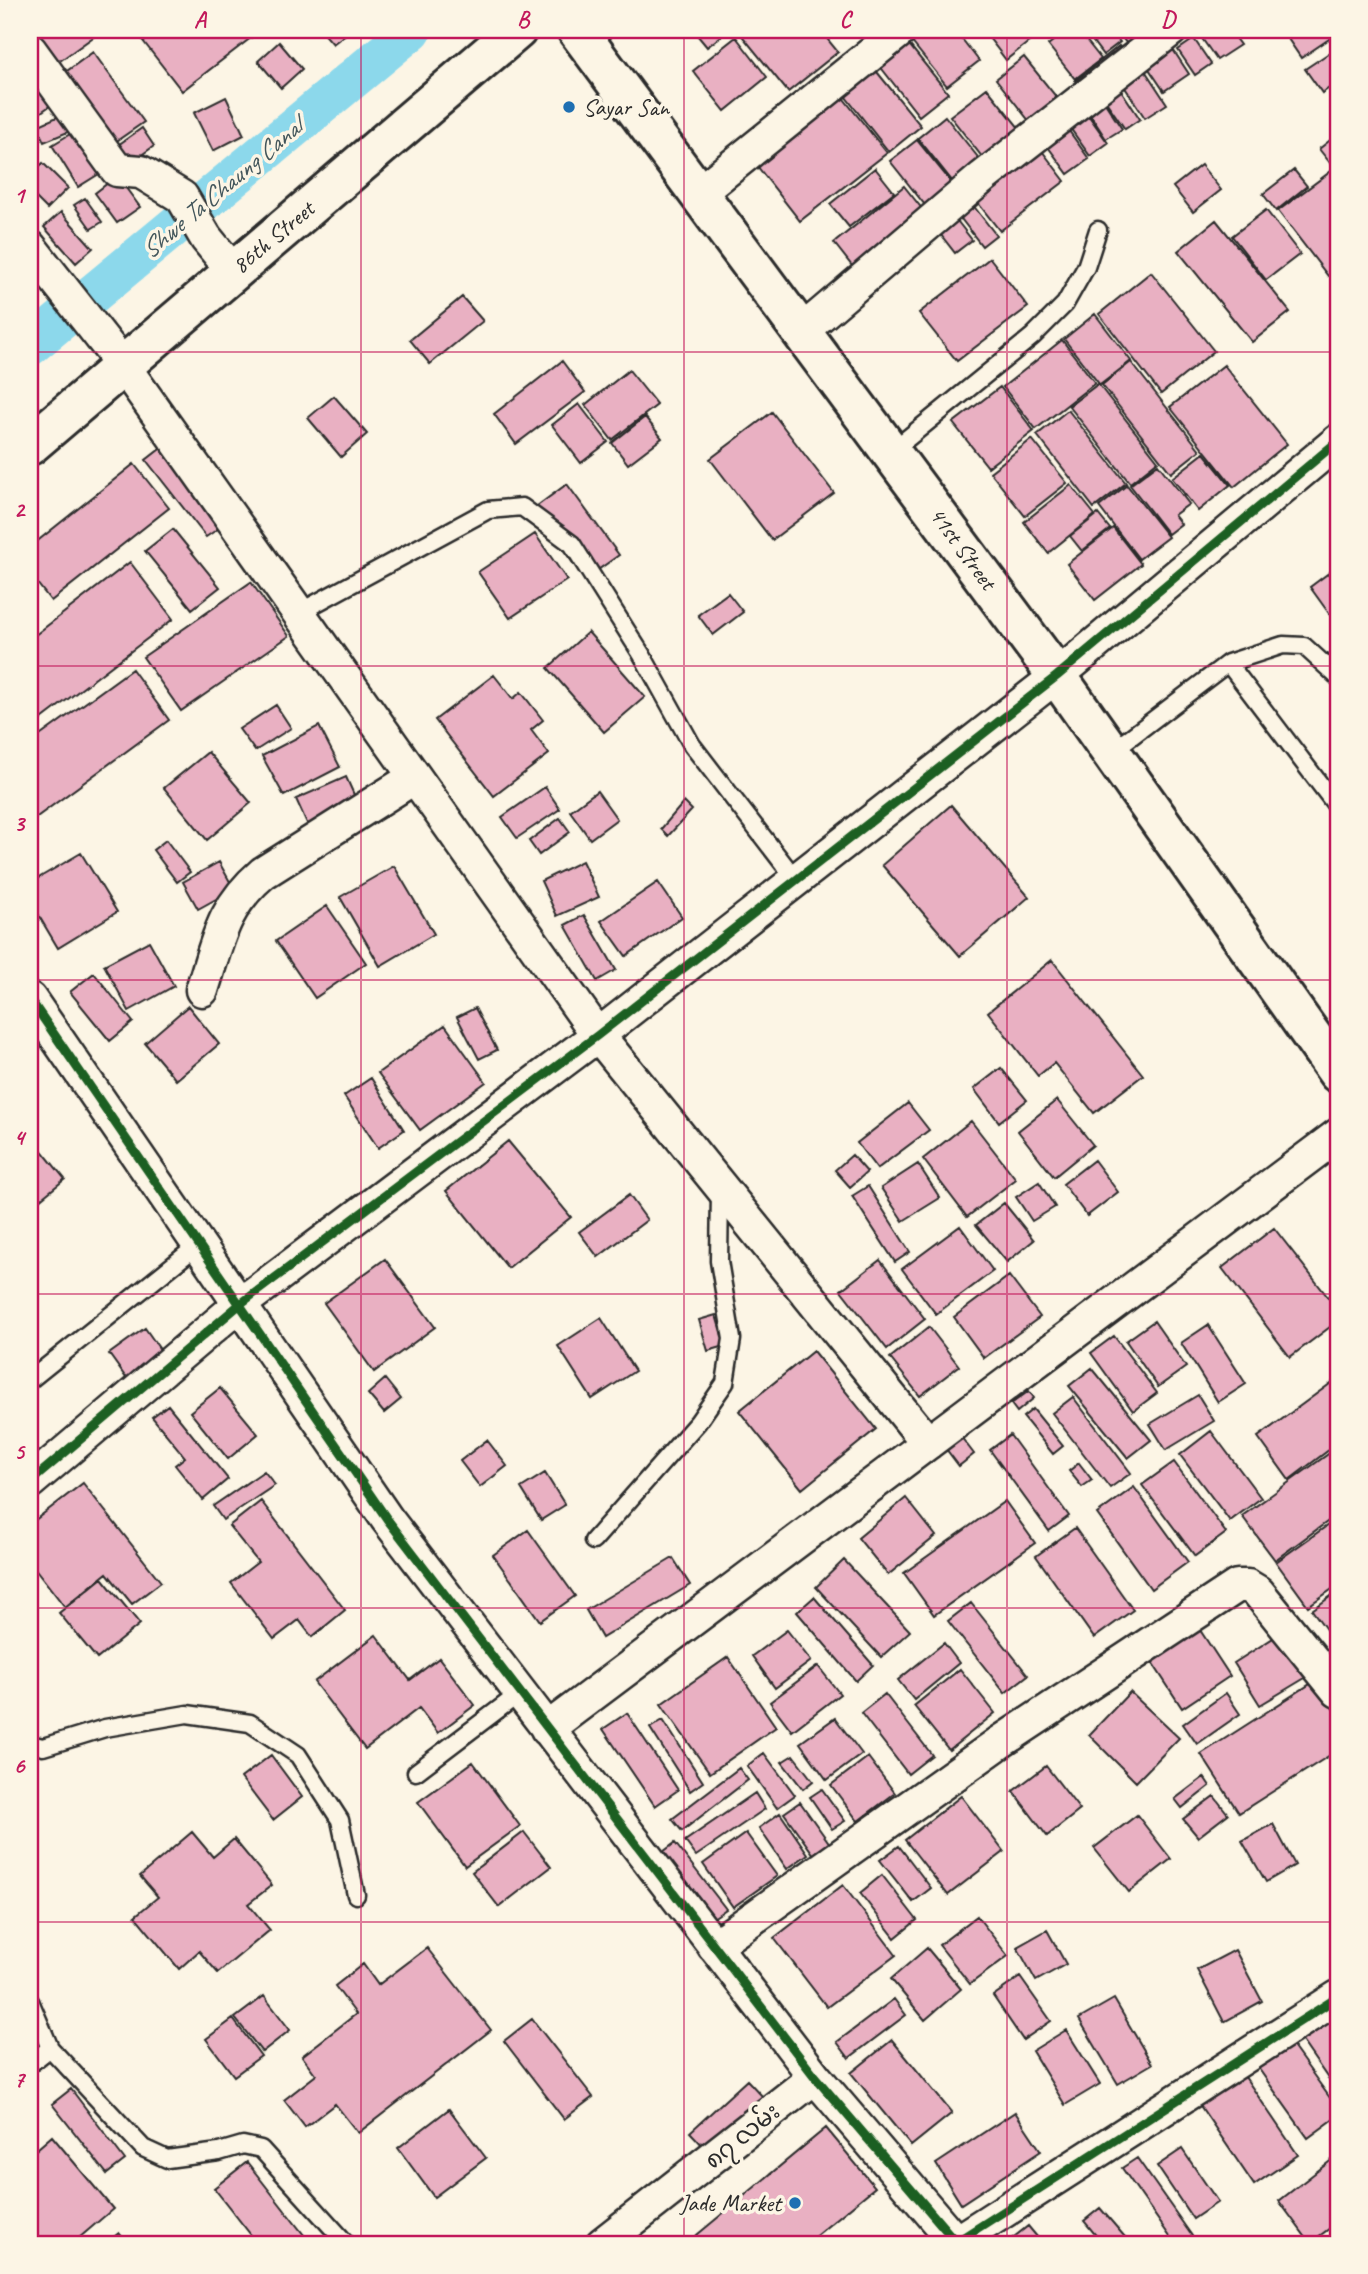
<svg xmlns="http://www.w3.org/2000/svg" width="1368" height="2274" font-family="Caveat,'Noto Sans Myanmar',sans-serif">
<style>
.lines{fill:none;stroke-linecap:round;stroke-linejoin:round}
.canal{stroke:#8cd8eb;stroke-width:40}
.building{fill:#e9b0c2;stroke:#2b2b2b;stroke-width:2}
.service-casing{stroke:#2b2b2b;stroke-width:21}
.minor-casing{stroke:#2b2b2b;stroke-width:37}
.secondary-casing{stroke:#2b2b2b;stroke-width:44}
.service{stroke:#fcf5e5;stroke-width:16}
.minor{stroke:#fcf5e5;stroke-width:32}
.secondary{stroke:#fcf5e5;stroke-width:38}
.cycleway-casing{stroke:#fcf5e5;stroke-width:13}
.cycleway{stroke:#1b5e20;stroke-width:9}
.grid{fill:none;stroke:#c2185b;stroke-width:2;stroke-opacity:0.55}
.poi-dot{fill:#1f6fb2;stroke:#fcf5e5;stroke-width:2.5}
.labels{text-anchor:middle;stroke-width:7;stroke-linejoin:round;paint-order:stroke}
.poi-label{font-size:24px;fill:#2b2b2b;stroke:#fcf5e5;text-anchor:start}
.street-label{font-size:24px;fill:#2b2b2b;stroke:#fcf5e5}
.water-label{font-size:26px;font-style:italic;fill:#43565b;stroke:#fcf5e5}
.neatline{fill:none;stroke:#c2185b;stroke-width:2.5}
.grid-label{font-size:23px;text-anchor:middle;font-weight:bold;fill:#c2185b}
</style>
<rect width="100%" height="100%" fill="#fcf5e5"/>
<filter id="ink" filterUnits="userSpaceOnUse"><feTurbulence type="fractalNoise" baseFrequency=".0143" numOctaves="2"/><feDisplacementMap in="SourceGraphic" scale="14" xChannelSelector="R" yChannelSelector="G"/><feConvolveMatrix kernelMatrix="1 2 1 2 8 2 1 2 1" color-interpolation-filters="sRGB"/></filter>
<g filter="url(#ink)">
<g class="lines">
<path class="canal" d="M30,346L412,30"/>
</g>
<path class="building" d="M30,30H103L50,68L30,41Z
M157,30H261L182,91L143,41Z
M321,30H351L333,44Z
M693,30H729L707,47Z
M742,30H820L838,52L788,92L739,32Z
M925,30H955L979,61L947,86L911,41Z
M983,30H1035L1039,34L1006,60Z
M1067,30H1078L1101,59L1075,79L1048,45Z
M1084,30H1110L1120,42L1103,55Z
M1116,30H1155L1131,49Z
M1196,30H1229L1240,45L1217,60Z
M1282,30H1338V33L1301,58Z
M736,37L767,77L725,111L693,71Z
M1194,39L1211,64L1195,75L1178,50Z
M279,42L302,69L281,88L258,61Z
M907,42L948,93L919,116L879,65Z
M1168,42L1189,74L1164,91L1143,60Z
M1119,46L1129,58L1085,93L1075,81Z
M1338,47V82L1322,93L1305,69Z
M93,52L144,122L105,149L56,79Z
M1024,57L1058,99L1030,122L996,79Z
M873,67L921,126L889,152L842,92Z
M1146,72L1167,104L1145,118L1124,86Z
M41,76L58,100L30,120V85Z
M987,88L1024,134L987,163L950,116Z
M1121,90L1140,119L1125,129L1105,100Z
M840,94L887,153L800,221L754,162Z
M226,97L244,135L213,151L194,113Z
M1101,97L1122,129L1106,139L1086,108Z
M68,112L75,129L44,142L37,126Z
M1086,112L1108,143L1090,156L1068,125Z
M945,116L981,161L953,182L918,138Z
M1064,124L1089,159L1068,174L1043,140Z
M80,128L107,169L78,187L52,145Z
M142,128L154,146L123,168L111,150Z
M1338,134V173L1319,149Z
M917,140L956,188L929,210L890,161Z
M1036,143L1065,181L1000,231L971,194Z
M43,163L68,188L47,209L30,192V175Z
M1201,165L1221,190L1193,212L1173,187Z
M875,168L894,192L849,227L830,204Z
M1334,169L1338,174V268L1328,276L1278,211Z
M1294,170L1307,186L1276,211L1263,194Z
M117,176L140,207L117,223L95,193Z
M904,186L927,215L856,271L834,243Z
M85,198L102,222L91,229L74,205Z
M969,200L996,235L982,246L955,211Z
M1266,210L1300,254L1266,280L1232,236Z
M61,212L93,248L76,263L44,227Z
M951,213L972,240L955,253L934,226Z
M1216,220L1290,312L1252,342L1178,251Z
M990,258L1028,307L957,361L919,313Z
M1151,272L1214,351L1161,394L1099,314Z
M462,297L483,321L430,364L410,340Z
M1095,314L1131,361L1100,385L1064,339Z
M1062,340L1095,383L1036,429L1003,387Z
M562,361L585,392L516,444L494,414Z
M1131,362L1200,450L1171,473L1102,385Z
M1224,365L1287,444L1234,487L1170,407Z
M629,370L657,405L612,440L585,405Z
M1098,384L1158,461L1130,483L1069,406Z
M1000,387L1034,431L988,467L953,423Z
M334,396L367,434L341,457L308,418Z
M579,404L608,442L581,463L552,425Z
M1068,410L1126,483L1094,508L1037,435Z
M772,412L834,493L772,540L710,459Z
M645,417L662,438L628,464L612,443Z
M1032,439L1067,483L1025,516L990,472Z
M164,446L225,524L206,537L146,460Z
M1204,453L1230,485L1198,511L1172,478Z
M134,464L169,508L51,601L30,574V547Z
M1158,464L1189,504L1174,515L1181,524L1168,534L1130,485Z
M567,484L619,555L585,579L533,509Z
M1071,485L1095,515L1048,553L1024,522Z
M1127,485L1168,537L1139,559L1099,507Z
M1098,514L1110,529L1082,551L1070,536Z
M1113,528L1141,564L1095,600L1067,564Z
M173,529L220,587L192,609L145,551Z
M535,534L567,580L510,618L478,572Z
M130,562L173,619L30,728V639Z
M1338,566V626L1310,587Z
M251,582L289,636L181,711L143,657Z
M728,593L743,612L713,635L698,615Z
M588,632L645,697L604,732L548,668Z
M132,669L169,720L30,822V743Z
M494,675L513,699L521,692L543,720L531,730L549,754L494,796L435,720Z
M276,705L291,728L255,751L239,729Z
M319,726L340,767L284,796L262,756Z
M208,752L251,803L207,840L164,788Z
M346,777L360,808L310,830L296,799Z
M545,787L560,809L517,838L502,817Z
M597,791L617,819L590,839L570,811Z
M684,802L692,810L668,836L661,829Z
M951,805L1029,897L960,956L882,865Z
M560,818L570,832L539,855L529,841Z
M166,840L190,872L177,882L153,850Z
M81,853L117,912L58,948L30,901V883Z
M582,861L599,897L557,916L541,881Z
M219,862L234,889L198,909L183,882Z
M394,866L434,934L380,966L340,897Z
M658,882L682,917L626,956L601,921Z
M327,906L366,963L315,998L276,941Z
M584,915L616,970L597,981L565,925Z
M149,941L174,986L129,1011L104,965Z
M1052,960L1143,1075L1094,1113L1054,1063L1038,1076L988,1012Z
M94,973L133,1022L110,1041L70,992Z
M188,1006L219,1044L176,1080L145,1043Z
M475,1008L497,1050L479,1059L457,1017Z
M445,1025L486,1082L420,1130L378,1073Z
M1001,1068L1027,1100L999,1122L974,1089Z
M371,1078L404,1130L378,1148L344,1096Z
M1057,1100L1093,1145L1054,1177L1018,1131Z
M908,1103L929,1130L877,1169L857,1143Z
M971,1121L1016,1179L967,1217L923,1159Z
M30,1136L65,1179L32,1206L30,1202Z
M508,1141L571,1217L508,1268L446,1191Z
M852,1155L867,1172L850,1187L835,1170Z
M1094,1160L1118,1192L1087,1216L1063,1184Z
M918,1164L940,1198L903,1221L881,1188Z
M1039,1182L1055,1207L1032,1221L1016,1197Z
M868,1186L910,1252L895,1262L852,1196Z
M629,1195L647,1220L598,1257L579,1232Z
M1004,1203L1034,1240L1007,1262L976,1225Z
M960,1226L993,1271L936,1314L902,1269Z
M1274,1228L1338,1310V1321L1290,1357L1222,1268Z
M385,1259L435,1327L374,1372L324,1303Z
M880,1260L925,1319L887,1349L841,1290Z
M1009,1276L1040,1317L984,1358L954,1317Z
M716,1315L725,1346L708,1351L699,1320Z
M601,1318L635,1371L592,1399L558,1346Z
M1154,1321L1186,1367L1158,1387L1126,1341Z
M1208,1325L1246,1384L1218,1402L1181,1343Z
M929,1327L959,1366L920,1396L890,1358Z
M145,1328L170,1364L134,1389L109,1354Z
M1114,1336L1157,1393L1133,1411L1091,1353Z
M813,1351L876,1429L802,1489L739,1411Z
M1092,1368L1151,1440L1128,1458L1069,1386Z
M1338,1378V1443L1289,1480L1258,1437Z
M385,1379L401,1399L384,1413L368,1394Z
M220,1388L258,1434L228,1459L190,1412Z
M1029,1391L1034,1398L1017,1412L1011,1404Z
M1198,1395L1214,1421L1166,1450L1150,1424Z
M1073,1397L1131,1473L1110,1488L1052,1413Z
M168,1405L228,1479L203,1500L175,1465L185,1457L152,1417Z
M1033,1409L1063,1446L1053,1454L1023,1417Z
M1211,1431L1261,1498L1230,1521L1180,1455Z
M958,1433L974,1454L959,1466L943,1445Z
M1010,1435L1069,1516L1049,1531L990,1450Z
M487,1440L507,1466L480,1487L460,1461Z
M1338,1447V1514L1275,1560L1242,1516Z
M1174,1462L1226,1533L1195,1556L1142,1485Z
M1079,1463L1092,1480L1082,1487L1069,1471Z
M264,1471L275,1485L223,1520L213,1506Z
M545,1473L565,1505L541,1520L521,1488Z
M83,1483L161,1582L132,1604L107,1573L65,1607L30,1562V1524Z
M1134,1487L1188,1562L1151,1589L1097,1514Z
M906,1498L936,1536L888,1575L858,1538Z
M261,1501L345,1610L312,1637L299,1620L274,1639L231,1583L258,1562L229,1526Z
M1005,1501L1035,1543L934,1615L904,1573Z
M1338,1518V1585L1308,1606L1276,1562Z
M1075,1528L1133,1610L1094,1638L1036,1556Z
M528,1530L575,1596L540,1621L493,1555Z
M673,1558L690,1585L602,1638L586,1610Z
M844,1560L910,1631L881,1657L816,1587Z
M102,1578L140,1624L97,1659L59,1613Z
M1338,1591V1646L1312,1610Z
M814,1597L873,1665L856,1681L797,1612Z
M971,1603L1028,1675L1005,1693L948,1621Z
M1198,1627L1230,1676L1182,1708L1150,1659Z
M787,1630L811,1661L775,1688L752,1656Z
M376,1635L410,1680L439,1658L475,1705L438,1733L419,1708L365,1749L314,1682Z
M1278,1635L1305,1678L1260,1705L1234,1663Z
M944,1643L959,1663L914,1700L898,1680Z
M728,1657L776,1727L710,1773L661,1704Z
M818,1666L840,1694L792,1731L770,1702Z
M960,1669L995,1713L949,1750L914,1706Z
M1315,1681L1338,1716V1750L1239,1813L1201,1754Z
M1130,1692L1179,1738L1136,1782L1089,1735Z
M1226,1693L1240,1714L1197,1744L1183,1724Z
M885,1694L932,1755L908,1774L861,1713Z
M627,1713L678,1790L655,1806L603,1729Z
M835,1718L862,1754L827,1780L800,1743Z
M663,1720L703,1782L690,1791L650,1728Z
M764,1753L795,1795L777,1808L747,1766Z
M271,1755L302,1797L273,1820L241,1778Z
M793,1755L813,1781L803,1789L782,1762Z
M868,1757L895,1793L858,1821L831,1785Z
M473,1762L520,1826L465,1866L418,1802Z
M1046,1766L1080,1810L1047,1836L1013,1791Z
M739,1768L748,1780L682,1831L672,1819Z
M1204,1777L1210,1786L1182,1808L1175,1799Z
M822,1789L845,1821L832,1829L810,1797Z
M755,1793L765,1809L696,1856L685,1841Z
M961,1796L1004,1852L948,1895L905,1840Z
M1214,1796L1228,1814L1198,1837L1183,1819Z
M800,1802L830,1844L814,1855L784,1813Z
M780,1813L808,1854L787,1869L759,1828Z
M1137,1815L1171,1859L1129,1892L1094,1848Z
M1273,1824L1295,1865L1266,1882L1242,1841Z
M192,1832L213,1857L234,1839L272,1885L248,1904L270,1930L218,1973L199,1951L179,1969L135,1916L158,1897L140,1876Z
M524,1832L551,1867L499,1907L472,1872Z
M746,1833L777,1876L733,1907L703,1864Z
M675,1843L726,1909L709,1921L659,1855Z
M899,1846L931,1888L913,1902L880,1860Z
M882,1875L917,1920L895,1938L860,1893Z
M843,1885L896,1955L827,2007L774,1938Z
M977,1916L1008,1956L970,1984L939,1945Z
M1047,1930L1066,1964L1036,1981L1017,1947Z
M427,1948L491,2030L358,2133L335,2104L305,2127L284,2100L316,2075L302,2056L356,2014L335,1986L363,1964L378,1985Z
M927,1948L961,1989L925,2020L891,1979Z
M1235,1950L1262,2001L1224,2022L1197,1970Z
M1020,1977L1051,2021L1023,2040L993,1996Z
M264,1996L290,2030L262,2052L235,2018Z
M894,1999L906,2015L849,2058L837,2042Z
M1114,1999L1152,2064L1118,2084L1079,2019Z
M1338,2012V2093L1300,2038Z
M233,2019L261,2056L234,2076L206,2039Z
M532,2019L593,2097L564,2119L504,2041Z
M1066,2030L1100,2084L1065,2105L1032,2051Z
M892,2040L952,2113L911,2146L851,2073Z
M1289,2041L1338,2109V2116L1308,2138L1256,2065Z
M1243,2074L1298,2155L1254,2185L1199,2104Z
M747,2080L764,2098L707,2150L690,2132Z
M71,2089L125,2160L107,2174L52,2104Z
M449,2109L486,2158L434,2197L398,2148Z
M1015,2112L1041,2151L961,2204L936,2164Z
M826,2128L875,2187L806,2244H686Z
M52,2136L113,2209L72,2244H30V2155Z
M1182,2149L1218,2202L1193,2219L1157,2166Z
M1338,2155V2222L1310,2243L1279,2201Z
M1137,2158L1192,2236L1181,2244H1175L1122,2168Z
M247,2162L311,2244H258L214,2188Z
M1100,2208L1131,2244H1103L1084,2221Z
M1028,2226L1043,2244H1005Z
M119,2233L128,2244H105Z"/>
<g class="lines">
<g class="service-casing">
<path id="service" d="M892,451L1033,336L1065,304L1086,267L1098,230
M298,613L488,510L522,507L572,544L642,655L692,745L796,880
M1228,663L1283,645L1304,646L1338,677
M1111,752L1228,663L1338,808
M30,1380L198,1245
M593,1541L698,1422L725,1383L732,1339L719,1261L720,1191
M30,1744L43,1747L105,1728L187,1714L250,1723L298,1755L340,1820L356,1895
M416,1772L520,1693
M30,2001L50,2048L143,2148L167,2159L219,2152L243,2145L261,2149L345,2242
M30,2064L50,2048"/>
</g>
<g class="minor-casing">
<path id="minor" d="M30,50L117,170L141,172L182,197L206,238L233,271
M700,192L901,30
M30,247L122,364L598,1035L928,1443
M802,331L983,177L1171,30
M202,990C218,940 222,908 263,873L415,777
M30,999L387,1519L815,2077L956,2242L1338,1997
M30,1482L239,1305L598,1035L1057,676L1338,441
M547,1729L1338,1135
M714,1946L999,1743L1237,1586H1248L1258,1592L1338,1691
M602,2244L815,2077"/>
</g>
<g class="secondary-casing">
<path id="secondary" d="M577,30L1057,676L1338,1073
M30,445L517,30"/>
</g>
<use href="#service" class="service"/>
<use href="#minor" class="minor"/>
<use href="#secondary" class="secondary"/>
<g class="cycleway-casing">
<path id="cycleway" d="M30,999L387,1519L815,2077L956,2242L1338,1997
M30,1482L239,1305L598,1035L1057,676L1338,441"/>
</g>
<use href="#cycleway" class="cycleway"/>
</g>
</g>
<path class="grid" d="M361,30V2244M684,30V2244M1007,30V2244M30,352H1338M30,666H1338M30,980H1338M30,1294H1338M30,1608H1338M30,1922H1338"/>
<g class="poi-dot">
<circle cx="569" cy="107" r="7"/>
<circle cx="795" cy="2203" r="7"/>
</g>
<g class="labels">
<g class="poi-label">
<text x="583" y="115">Sayar San</text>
<text x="781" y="2211" text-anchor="end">Jade Market</text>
</g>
<g class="street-label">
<text transform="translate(273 237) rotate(-40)" y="8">86th Street</text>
<text transform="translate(963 548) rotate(54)" y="8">41st Street</text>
<text transform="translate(742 2136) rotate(-39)" y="8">၈၇ လမ်း</text>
</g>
<g class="water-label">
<text transform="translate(221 188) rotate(-40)" y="9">Shwe Ta Chaung Canal</text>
</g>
</g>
<rect width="1368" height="2274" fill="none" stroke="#fcf5e5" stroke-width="77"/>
<rect x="38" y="38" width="1292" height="2198" class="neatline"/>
<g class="grid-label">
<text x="200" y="27">A</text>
<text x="523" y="27">B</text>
<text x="845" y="27">C</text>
<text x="1168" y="27">D</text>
<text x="19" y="203">1</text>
<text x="19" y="517">2</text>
<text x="19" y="831">3</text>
<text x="19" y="1145">4</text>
<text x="19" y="1459">5</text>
<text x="19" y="1773">6</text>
<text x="19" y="2087">7</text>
</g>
</svg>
